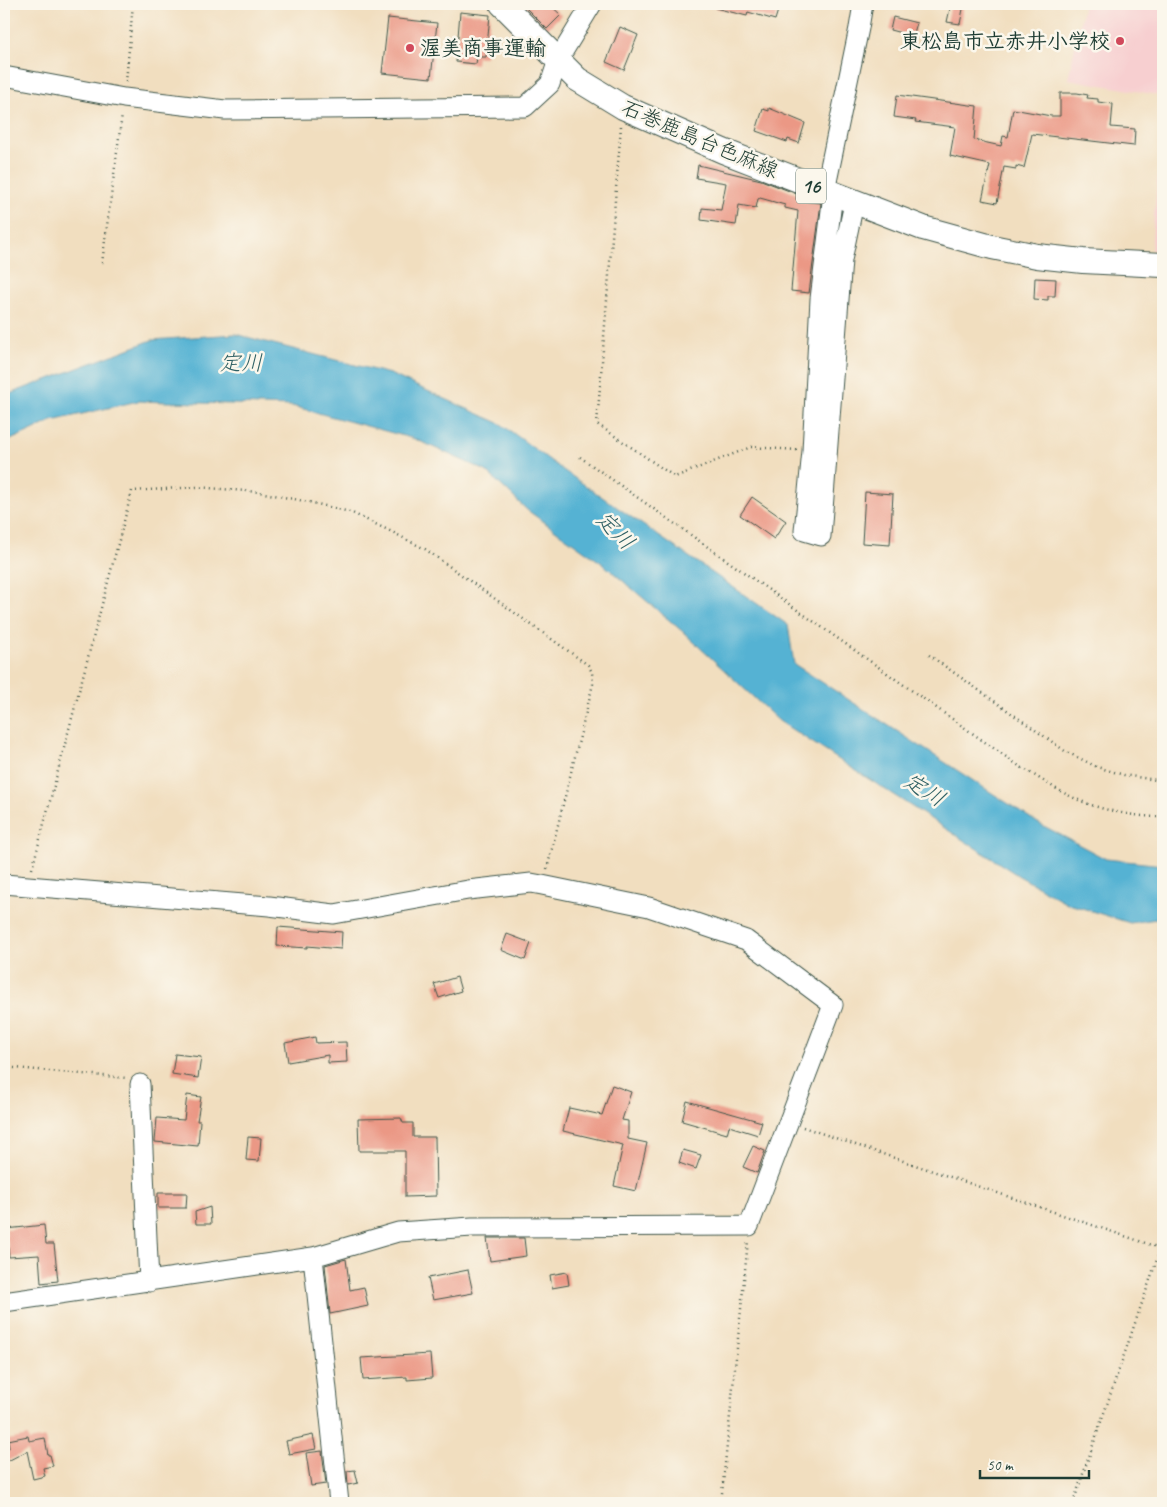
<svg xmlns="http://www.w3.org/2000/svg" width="1167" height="1507" font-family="Caveat,'Klee One',sans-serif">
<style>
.built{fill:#f7cfd0}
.water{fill:#55b2d3;stroke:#3a7884}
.building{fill:#eb9885}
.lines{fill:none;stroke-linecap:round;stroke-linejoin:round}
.minor-casing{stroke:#3e5549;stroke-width:21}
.major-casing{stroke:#3e5549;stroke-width:26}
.path{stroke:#3e5549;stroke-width:2.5;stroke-dasharray:1 4;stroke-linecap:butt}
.minor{stroke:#fff;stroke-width:19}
.major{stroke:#fff;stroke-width:24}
.poi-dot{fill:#d1495b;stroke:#fbf7ec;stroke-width:2}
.labels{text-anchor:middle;stroke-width:5;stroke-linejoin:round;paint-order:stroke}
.shield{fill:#fbf7ec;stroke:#61756b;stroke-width:1}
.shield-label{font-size:20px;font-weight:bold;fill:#1f3d34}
.poi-label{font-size:21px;font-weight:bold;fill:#1f3d34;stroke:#fbf7ec;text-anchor:end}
.street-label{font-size:21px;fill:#1f3d34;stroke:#fbf7ec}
.water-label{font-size:22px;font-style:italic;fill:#2f6064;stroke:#fbf7ec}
</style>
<rect width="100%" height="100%" fill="#fbf7ec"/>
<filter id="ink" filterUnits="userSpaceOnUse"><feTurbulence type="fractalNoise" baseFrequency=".02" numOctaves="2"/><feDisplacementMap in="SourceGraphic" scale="10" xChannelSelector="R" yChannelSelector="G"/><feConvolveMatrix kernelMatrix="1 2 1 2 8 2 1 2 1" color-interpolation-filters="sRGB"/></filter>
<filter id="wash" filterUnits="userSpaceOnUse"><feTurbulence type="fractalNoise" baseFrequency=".0096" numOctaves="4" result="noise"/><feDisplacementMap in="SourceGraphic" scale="20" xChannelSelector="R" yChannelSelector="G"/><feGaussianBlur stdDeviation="1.12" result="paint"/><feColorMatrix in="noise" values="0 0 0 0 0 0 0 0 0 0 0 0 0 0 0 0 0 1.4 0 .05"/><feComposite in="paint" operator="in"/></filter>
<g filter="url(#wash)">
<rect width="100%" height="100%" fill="#f1debf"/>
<path class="built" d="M1084,4H1163V96L1068,79Z
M1163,129V251L1151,250L1158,173Z"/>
<path class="water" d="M235,334L390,374L501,424L563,470L788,625L794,664L1038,823L1106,859L1163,865V918L1130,923L1069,904L1019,876L779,721L682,631L603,564L527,510L486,471L415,439L292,406L138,401L52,421L4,443V396L152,340Z"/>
<g id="blocks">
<path class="building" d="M522,4H549L561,15L547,29Z
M715,4H780L775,20L748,12L747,16L715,8Z
M951,4H964L960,24L947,22Z
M460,12L490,15L486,57H477L476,64L456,62Z
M893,17L917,23L913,36L890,30Z
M388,18L437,23L431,78L382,73Z
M620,27L638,35L624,70L606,62Z
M1060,93H1077L1088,95L1087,98L1098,99V102L1113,104L1111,127L1135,129L1134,146L1032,134L1024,168L1016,166V169L1004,167L997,203L982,200L990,165L950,156L955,127L915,122L916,120L894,117L897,95L977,106L974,140L1001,146L1003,136L1008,137L1013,109L1051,116H1060Z
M769,108L805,123L799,143L788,139L787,142L756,131L763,109L769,111Z
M698,165L761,180L802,196L800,201L821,203L809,293L791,291L798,211L785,208V205L760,198L758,199L756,208L739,205L736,225L701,220L702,208L721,210L726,183L696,178Z
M1035,278L1056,279L1055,296H1048V300L1034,299Z
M865,492L893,494L890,545L862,543Z
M752,497L786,521L774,539L740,515Z
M278,927L342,932L341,949L307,946V948L277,946Z
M507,934L531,943L525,960L501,950Z
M457,977L461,991L439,998L434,984Z
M315,1037L316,1043L346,1042L347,1062L328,1063V1055L288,1062L285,1043Z
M175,1054L201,1057L198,1078L172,1074Z
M612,1085L631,1092L622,1120L628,1121V1139L647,1143L636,1191L614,1186L623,1145L563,1131L569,1108L602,1115Z
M187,1095L201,1097L197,1121H200L198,1146L155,1142L157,1118L184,1120Z
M687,1101L762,1122L758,1135L729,1126L727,1134L682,1121Z
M401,1118L403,1123H413V1137H435L436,1196L405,1197V1151H359L358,1119Z
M248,1137L261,1138L259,1161L246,1160Z
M753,1146L765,1151L757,1173L743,1167Z
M683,1150L701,1155L696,1169L679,1163Z
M158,1193H187L186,1208H158Z
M210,1207L211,1224H196L195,1212Z
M44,1225L46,1244H54L58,1281L41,1283L39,1255L9,1257L6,1229Z
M487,1238H524L526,1256L490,1261Z
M346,1259L350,1290L364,1287L368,1306L330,1314L325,1265Z
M468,1270L473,1293L433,1300L428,1278Z
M567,1272L569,1285L552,1288L550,1275Z
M430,1354L432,1378L407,1380V1377L363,1380L361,1358Z
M313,1435L316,1449L289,1454L286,1441Z
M28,1436L29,1441L45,1438L48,1455H50L53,1466L43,1468L45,1476L33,1479L27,1451L4,1463V1449L9,1448L8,1440Z
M322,1451L326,1484L311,1486L306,1453Z
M355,1470L358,1483L348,1485L347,1471Z"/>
</g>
</g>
<g filter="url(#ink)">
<use href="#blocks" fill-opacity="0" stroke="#3e5549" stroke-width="1"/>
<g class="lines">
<g class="minor-casing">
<path id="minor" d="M4,76L124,98L225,110L525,107L550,84L558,60L592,4
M825,191L859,28L863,4
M833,194L820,299L812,451L804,531L821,536L842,260L854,203
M4,884L269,906L334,914L468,890L531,883L542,885L649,907L746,940L833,1005L749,1226L472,1227L398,1232L313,1257L4,1302
M140,1084L149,1282
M313,1257L339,1503"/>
</g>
<g class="major-casing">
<path id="major" d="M502,4L577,79L623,107L723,151L923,228L992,247L1037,256L1083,261L1163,265"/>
</g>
<path class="path" d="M126,82L133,4
M621,126L597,424L675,477L751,447L797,450
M102,263L122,115
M580,457L1019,766C1035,775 1050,786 1066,794C1094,809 1131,817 1163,817
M929,655L1065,751L1097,767L1124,775L1156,780H1163
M32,869L132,491L196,487L259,492L309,502L350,512L388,530L425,549L588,665L592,672L593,684L547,869
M4,1067L127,1078
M803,1127L1163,1249
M721,1503L748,1241
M1073,1503L1163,1242"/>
<use href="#minor" class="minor"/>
<use href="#major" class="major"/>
</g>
</g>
<g class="poi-dot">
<circle cx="1120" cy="41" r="5"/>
<circle cx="410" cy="48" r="5"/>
</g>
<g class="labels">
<rect class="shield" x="796" y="168.5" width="30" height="35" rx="4"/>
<g class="shield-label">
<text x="811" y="193">16</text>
</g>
<g class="poi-label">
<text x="1110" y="48">東松島市立赤井小学校</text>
<text x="420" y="55" text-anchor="start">渥美商事運輸</text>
</g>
<g class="street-label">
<text transform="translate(700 139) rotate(23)" y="7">石巻鹿島台色麻線</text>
</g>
<g class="water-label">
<text x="241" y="370">定川</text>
<text transform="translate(616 530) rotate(45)" y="8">定川</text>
<text transform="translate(925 789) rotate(32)" y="8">定川</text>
</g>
</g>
<rect width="1167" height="1507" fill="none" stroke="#fbf7ec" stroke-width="20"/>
<path d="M980 1470v8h109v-8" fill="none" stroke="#1f3d34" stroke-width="2.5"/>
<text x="987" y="1470" font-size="15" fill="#1f3d34" stroke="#fbf7ec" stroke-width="4" paint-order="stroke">50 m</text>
</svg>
